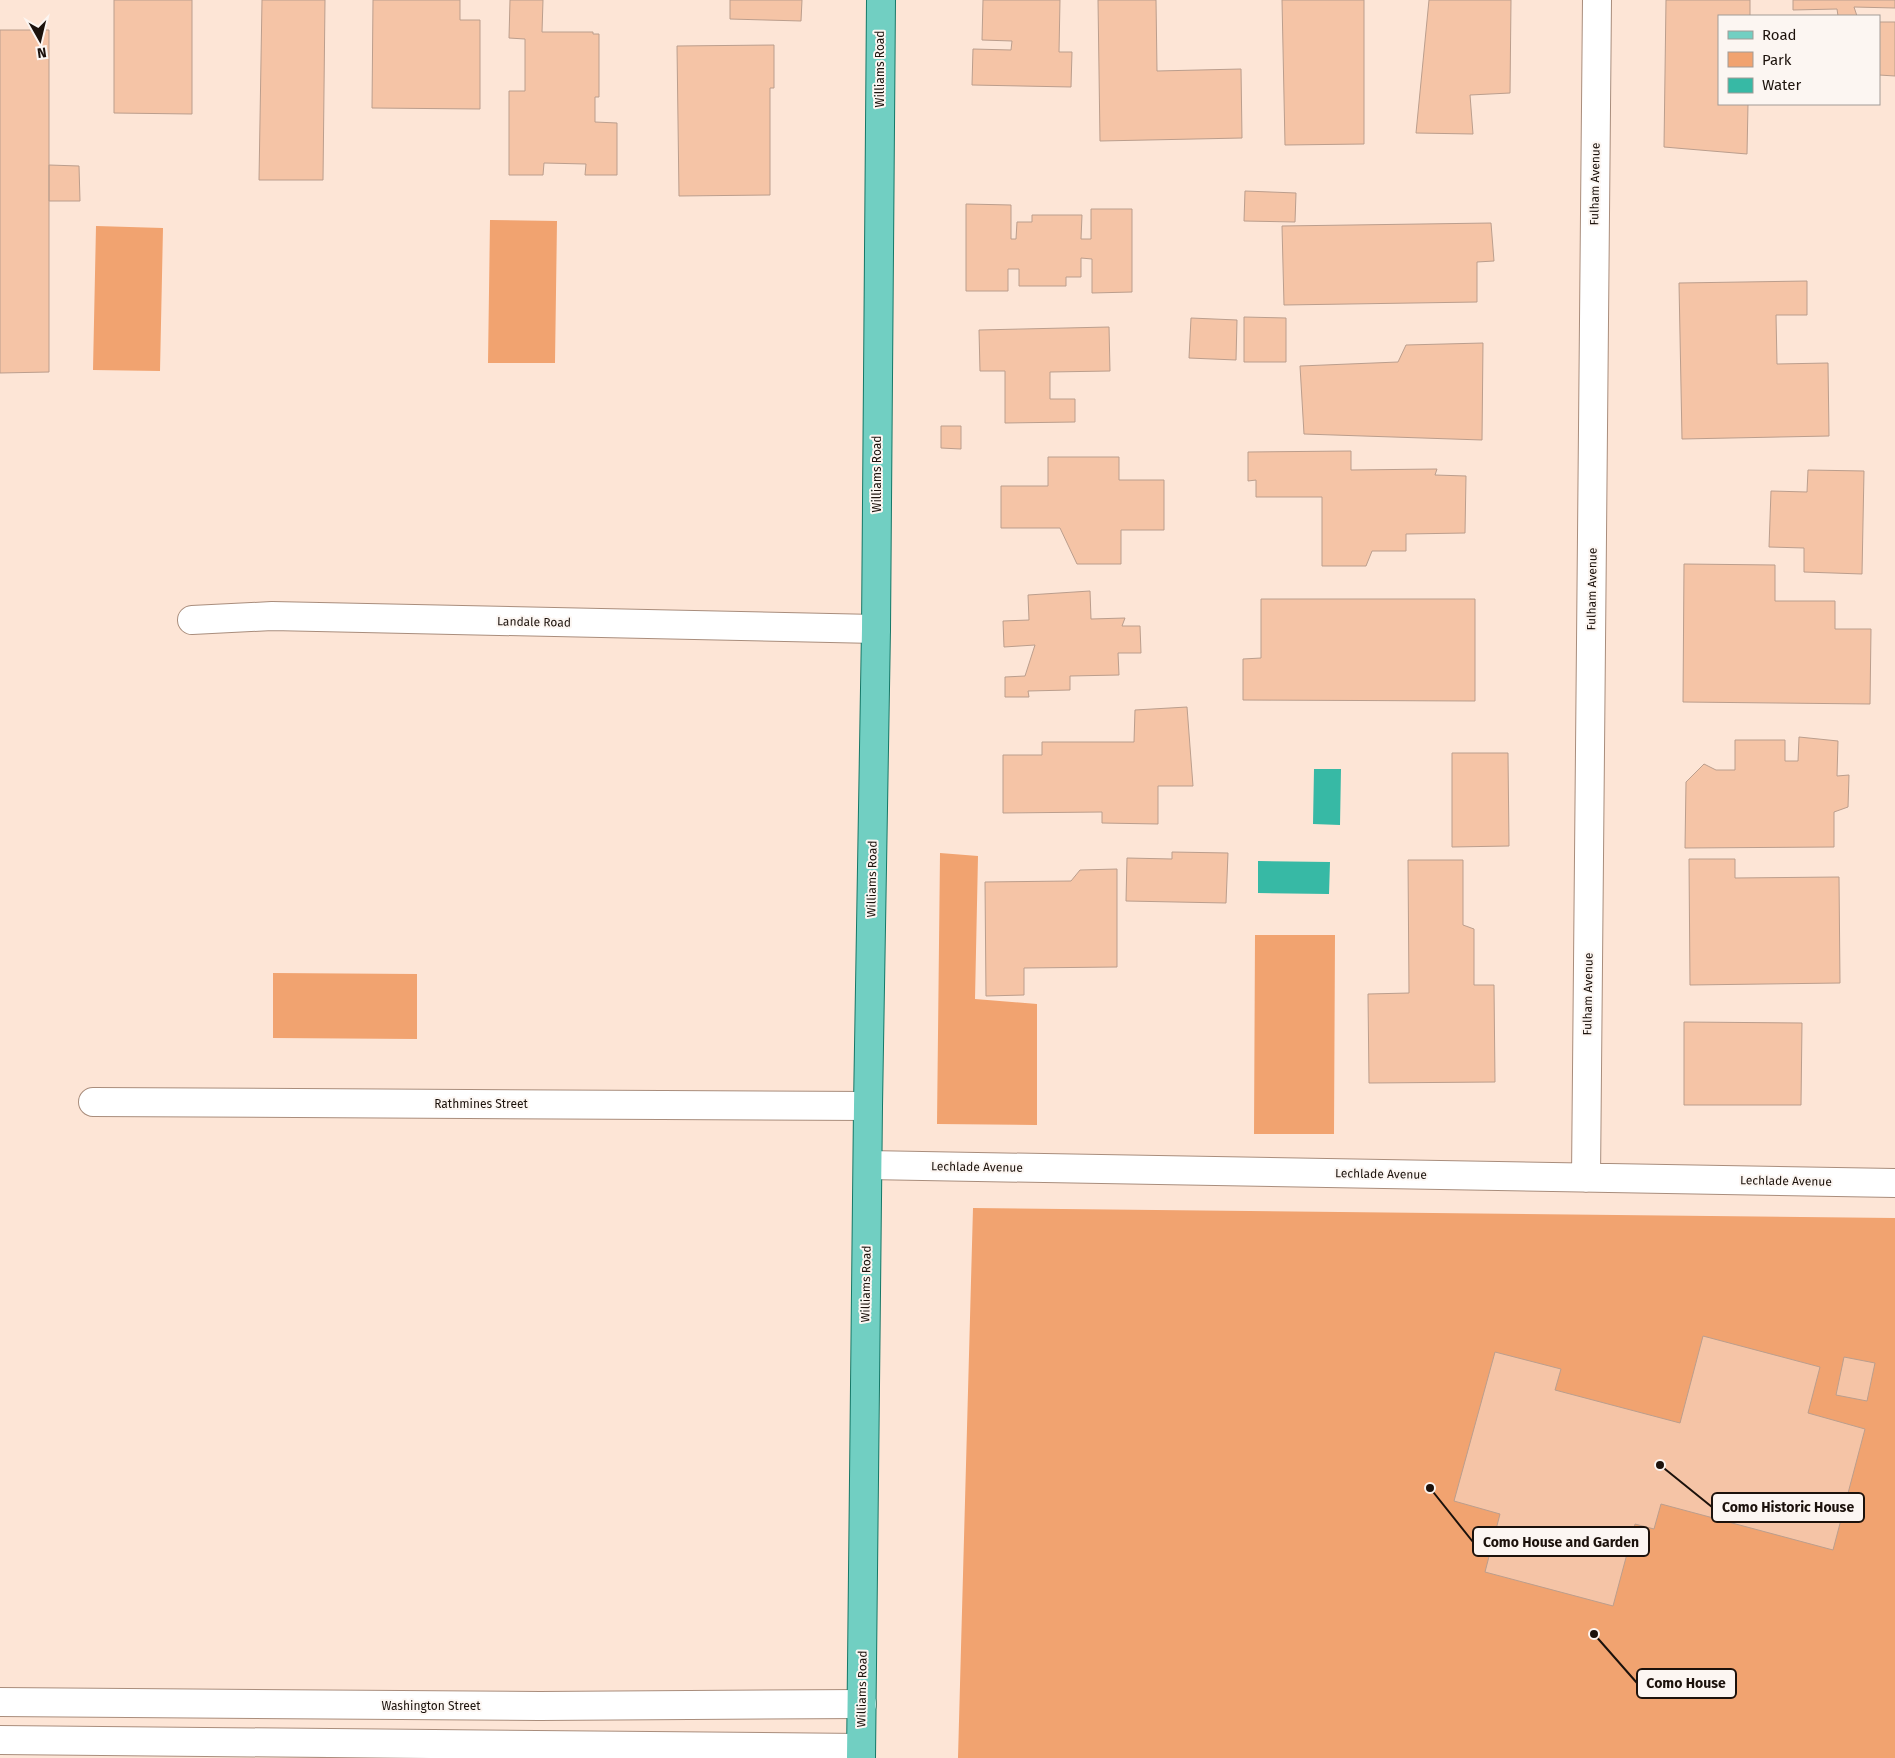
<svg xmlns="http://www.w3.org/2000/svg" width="1895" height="1758" font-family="'Fira Sans',sans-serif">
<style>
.green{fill:#f1a370}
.water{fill:#37b9a5}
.building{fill:#f5c4a6;stroke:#bb9e8d}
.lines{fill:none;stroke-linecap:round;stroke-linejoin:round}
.minor-casing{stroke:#a98d7c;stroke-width:30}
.primary-casing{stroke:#167868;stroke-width:30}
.minor{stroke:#fff;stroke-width:28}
.primary{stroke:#71cfc2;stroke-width:28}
.labels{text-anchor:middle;stroke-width:4;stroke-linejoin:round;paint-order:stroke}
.street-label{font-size:12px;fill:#1c120c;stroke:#fcf6f2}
.leader{fill:none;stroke:#1c120c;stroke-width:2}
.callout-dot{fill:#1c120c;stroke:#fcf6f2;stroke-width:2}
.callout{fill:#fcf6f2;stroke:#1c120c;stroke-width:2}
.callout-label{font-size:14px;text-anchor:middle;font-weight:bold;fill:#1c120c}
</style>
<rect width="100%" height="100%" fill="#fde5d6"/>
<path class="green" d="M490,220L557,221L555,363H488Z
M96,226L163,228L160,371L93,370Z
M940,853L978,856L975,999L1037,1004V1125L937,1124Z
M1255,935H1335L1334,1134H1254Z
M273,973L417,974V1039L273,1038Z
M973,1208L1895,1218V1758H958Z"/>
<path class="water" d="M1314,769H1341L1340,825L1313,824Z
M1258,861L1330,862L1329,894L1258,893Z"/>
<path class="building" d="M114,0H192V114L114,113Z
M262,0H325L323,180H259Z
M373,0H460V20H480V109L372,108Z
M510,0H543L542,32H593V34H599V97H595V122L617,123V175H585L586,164L544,163L543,175H509V91H525V39L509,38Z
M730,0H802L801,21L730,19Z
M983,0H1060L1059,52H1072L1071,87L972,85L973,49L1011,50L1012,41L982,40Z
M1098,0H1156L1157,71L1241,69L1242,138L1100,141Z
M1282,0H1364V144L1285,145Z
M1429,0H1511L1510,93L1470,95L1473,134L1416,133Z
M1666,0H1750V16H1719V104H1748L1747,154L1664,147Z
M1793,0H1895V8L1854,7L1857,16H1838L1837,9L1793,10Z
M1879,22H1895V76L1879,75Z
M0,30H49V372L0,373Z
M774,45V88H770V195L679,196L677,46Z
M49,165L79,166L80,201H49Z
M1245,191L1296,193L1295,222L1244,221Z
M966,204L1011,205V239H1016L1017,222H1032V215H1082L1081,239H1091V209H1132V292L1092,293V259L1081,258V277H1066V286H1019V269H1008V291H966Z
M1491,223L1494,261L1477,262V302L1284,305L1282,226Z
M1807,281V315H1776L1777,364L1828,363L1829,436L1682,439L1679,283Z
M1244,317L1286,318V362H1244Z
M1191,318L1237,320L1236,360L1189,358Z
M1109,327L1110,371L1050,372V399H1075V422L1005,423V371H980L979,330Z
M1483,343L1482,440L1304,434L1300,366L1398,362L1406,345Z
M941,426H961V449L941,448Z
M1351,451V470L1437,469L1435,475L1466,476L1465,533L1406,534V551H1372L1366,566H1322V497H1256V480L1248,481V452Z
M1048,457H1119V480H1164V530H1121V564H1077L1060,528H1001V486H1048Z
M1808,470L1864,471L1862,574L1804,572V548L1769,547L1771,491L1807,492Z
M1684,564L1775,565V601H1835V629H1871L1870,704L1683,702Z
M1090,591L1091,619L1125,618L1122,626H1140L1141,653H1118L1119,675L1070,676V690L1028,691L1029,697H1005V677L1025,676L1035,645L1004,647L1003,621L1029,620L1028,595Z
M1261,599H1475V701L1243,700V659L1261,658Z
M1187,707L1193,786H1158V824L1102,823V812L1003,813V755H1042V742H1134L1135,710Z
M1799,737L1838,741L1837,776L1849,775L1848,807L1834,812V847L1685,848L1686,782L1704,764L1716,770H1735V740H1785V761H1798Z
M1452,753H1508L1509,846L1452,847Z
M1172,852L1228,853L1226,903L1126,901L1127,858L1172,859Z
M1689,859H1735V878L1839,877L1840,983L1690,985Z
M1408,860H1463V925L1474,929V985H1494L1495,1082L1369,1083L1368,994L1409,993Z
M1117,869V967L1024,968V995L986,996L985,882L1071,881L1080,870Z
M1684,1022L1802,1023L1801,1105H1684Z
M1703,1336L1820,1367L1808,1413L1865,1429L1833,1550L1661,1504L1654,1529L1635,1524L1613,1606L1485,1572L1500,1514L1454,1501L1495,1352L1561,1369L1555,1390L1680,1423Z
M1844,1357L1875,1363L1867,1401L1836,1395Z"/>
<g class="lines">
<g class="minor-casing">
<path id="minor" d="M192,620L272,616L876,629
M93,1102L868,1106
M868,1165L1895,1183
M1586,1178L1597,0
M0,1702L540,1706L862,1704
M0,1740L861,1748"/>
</g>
<g class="primary-casing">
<path id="primary" d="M861,1758L868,1106L876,629L881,0"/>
</g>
<use href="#minor" class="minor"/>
<use href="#primary" class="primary"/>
</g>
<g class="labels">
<g class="street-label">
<text transform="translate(880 69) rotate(-90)" y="4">Williams Road</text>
<text transform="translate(1595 184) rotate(-89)" y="4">Fulham Avenue</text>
<text transform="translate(877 474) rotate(-90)" y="4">Williams Road</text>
<text transform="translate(1592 589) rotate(-89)" y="4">Fulham Avenue</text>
<text transform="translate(534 622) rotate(1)" y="4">Landale Road</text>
<text transform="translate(872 879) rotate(-89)" y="4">Williams Road</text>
<text transform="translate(1588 994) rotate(-89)" y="4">Fulham Avenue</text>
<text x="481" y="1108">Rathmines Street</text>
<text transform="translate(977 1167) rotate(1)" y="4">Lechlade Avenue</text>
<text transform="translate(1381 1174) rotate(1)" y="4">Lechlade Avenue</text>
<text transform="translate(1786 1181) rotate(1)" y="4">Lechlade Avenue</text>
<text transform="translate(866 1284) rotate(-89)" y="4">Williams Road</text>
<text transform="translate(862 1689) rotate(-89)" y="4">Williams Road</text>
<text x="431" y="1710">Washington Street</text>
</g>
</g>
<path class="leader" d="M1660 1465L1712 1507M1430 1488L1473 1542M1594 1634L1637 1683"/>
<g class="callout-dot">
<circle cx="1660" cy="1465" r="5"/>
<circle cx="1430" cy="1488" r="5"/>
<circle cx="1594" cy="1634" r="5"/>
</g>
<g class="callout">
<rect x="1712" y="1493" width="152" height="29" rx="5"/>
<rect x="1473" y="1527" width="176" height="29" rx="5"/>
<rect x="1637" y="1669" width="99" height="29" rx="5"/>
</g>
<g class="callout-label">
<text x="1788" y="1512">Como Historic House</text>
<text x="1561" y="1547">Como House and Garden</text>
<text x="1686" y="1688">Como House</text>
</g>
<rect x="1718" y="15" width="162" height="90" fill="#fcf6f2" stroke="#a29b96"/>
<rect x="1728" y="31" width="25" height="8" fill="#71cfc2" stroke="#a29b96"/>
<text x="1762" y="40" font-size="15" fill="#1c120c">Road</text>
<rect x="1728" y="52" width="25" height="15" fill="#f1a370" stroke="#a29b96"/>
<text x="1762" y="65" font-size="15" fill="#1c120c">Park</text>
<rect x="1728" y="78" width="25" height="15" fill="#37b9a5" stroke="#a29b96"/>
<text x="1762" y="90" font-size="15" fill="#1c120c">Water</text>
<g transform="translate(40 40) rotate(172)" stroke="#fcf6f2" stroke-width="4" paint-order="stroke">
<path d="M0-4L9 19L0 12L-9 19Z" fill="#1c120c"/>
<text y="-8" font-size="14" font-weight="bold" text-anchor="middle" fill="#1c120c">N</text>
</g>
</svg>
